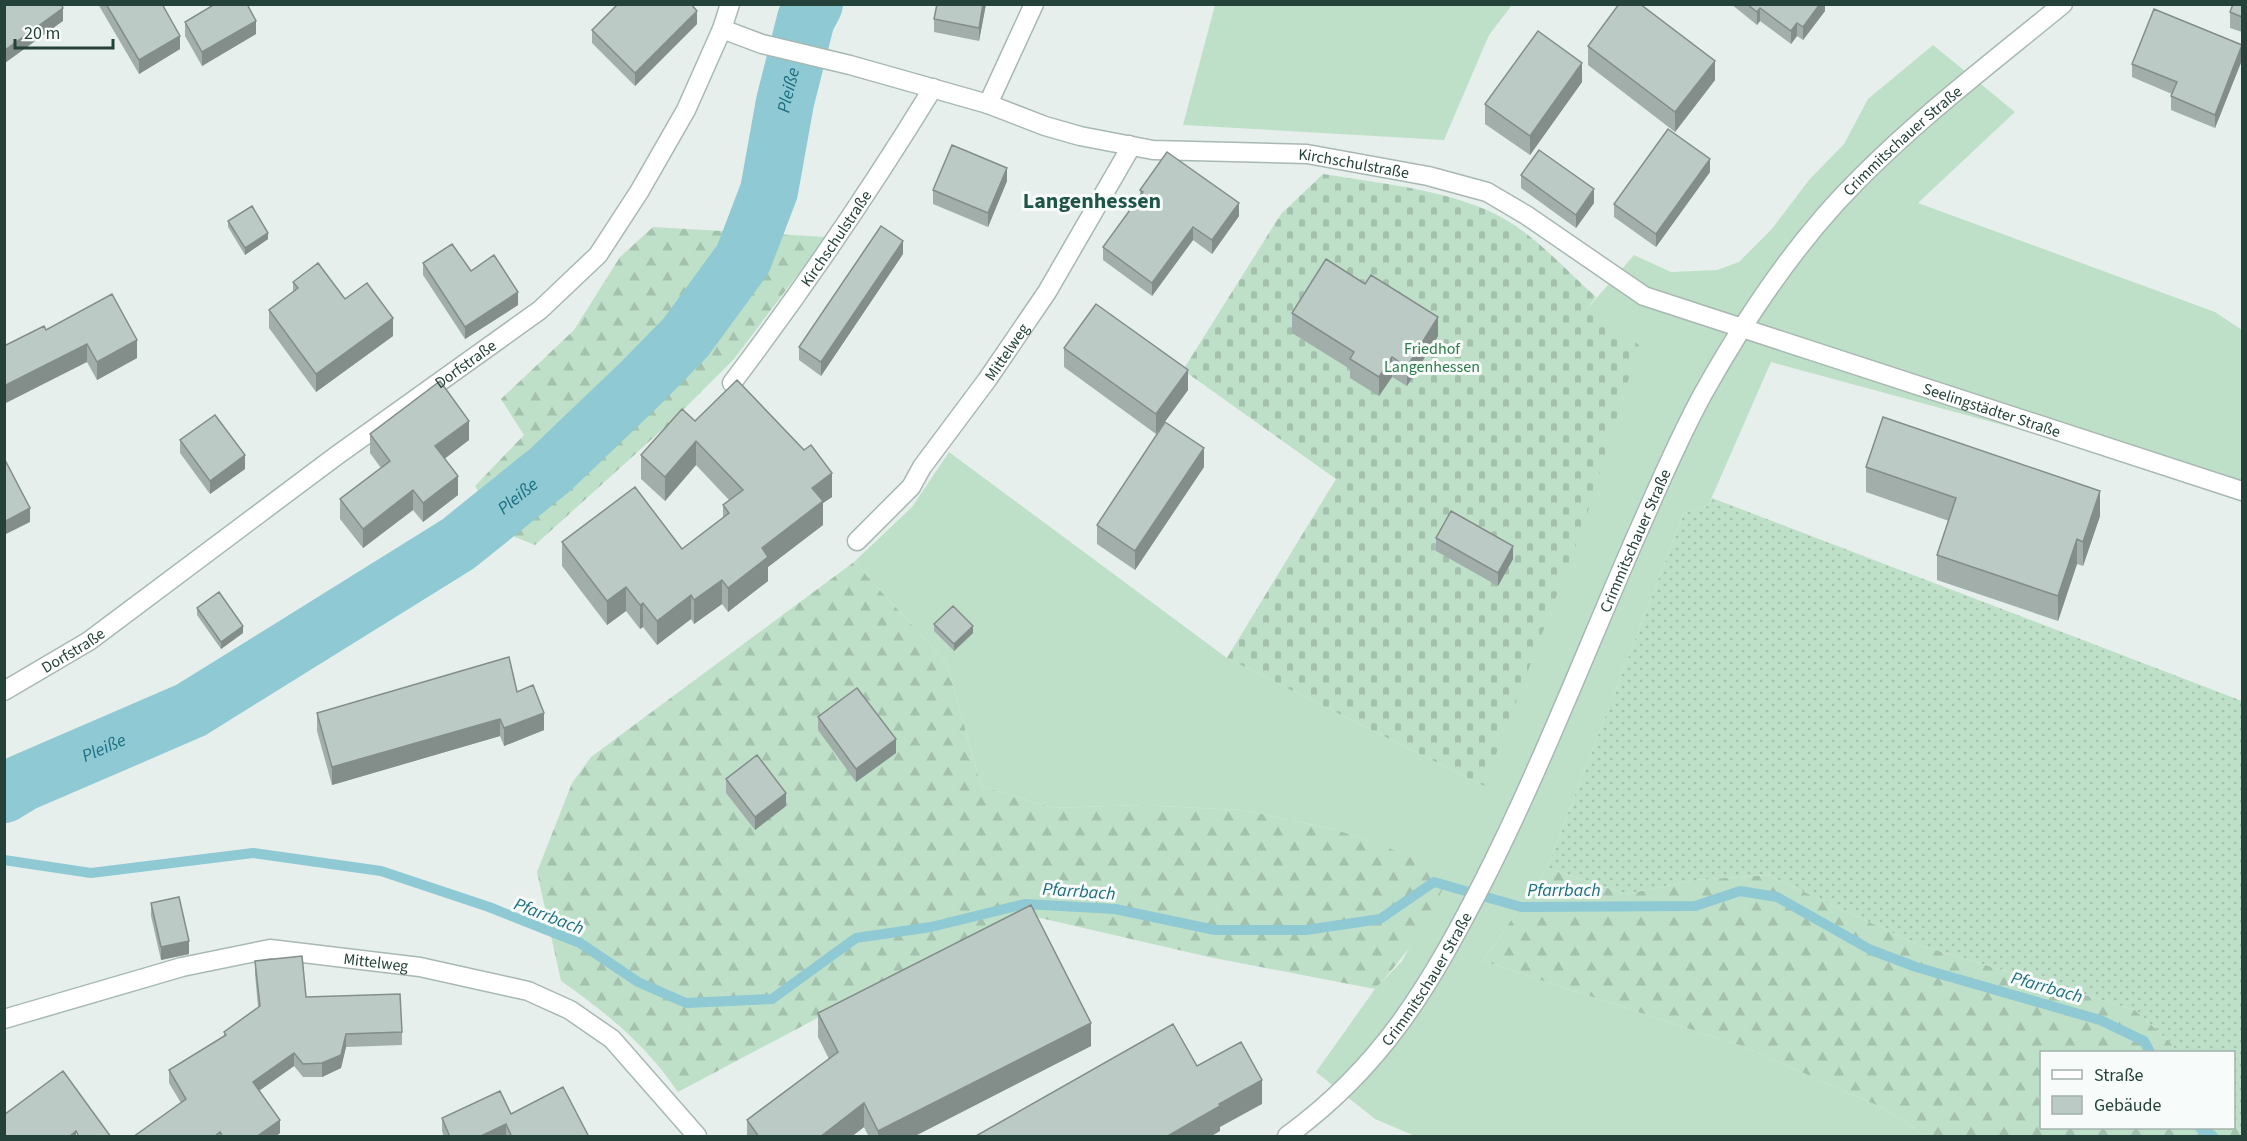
<svg xmlns="http://www.w3.org/2000/svg" width="2247" height="1141" font-family="'Source Sans 3',sans-serif">
<style>
.grass{fill:#bfe0c8}
.forest{fill:url(#forest-firs)}
.cemetery{fill:url(#cemetery-stones)}
.garden{fill:url(#garden-dots)}
.lines{fill:none;stroke-linecap:round;stroke-linejoin:round}
.stream{stroke:#8ec9d4;stroke-width:10}
.river{stroke:#8ec9d4;stroke-width:58}
.minor-casing{stroke:#a8b8b2;stroke-width:21}
.minor{stroke:#fff;stroke-width:18}
.wall{fill:#a1aea9}
.shaded-wall{fill:#838d89}
.building{fill:#bbcac4;stroke:#838d89;stroke-width:1.5}
.labels{text-anchor:middle;stroke-width:6;stroke-linejoin:round;paint-order:stroke}
.street-label{font-size:16px;fill:#24423a;stroke:#f7fbf9}
.park-label{font-size:16px;fill:#2d7a4b;stroke:#f7fbf9}
.water-label{font-size:18px;font-style:italic;fill:#1c6f80;stroke:#f7fbf9}
.district-label{font-size:22px;font-weight:bold;fill:#1f5548;stroke:#f7fbf9}
</style>
<defs>
<pattern id="forest-firs" width="22" height="20" patternUnits="userSpaceOnUse" patternTransform="scale(1.5)"><rect width="22" height="20" fill="#bfe0c8"/><path d="M5 1l3.5 6h-7zM16 11l3.5 6h-7z" fill="#a4c1ad"/></pattern>
<pattern id="cemetery-stones" width="16" height="16" patternUnits="userSpaceOnUse" patternTransform="scale(1.5)"><rect width="16" height="16" fill="#bfe0c8"/><path d="M2 7V4a2 2 0 0 1 4 0v3zM10 15v-3a2 2 0 0 1 4 0v3z" fill="#a4c1ad"/></pattern>
<pattern id="garden-dots" width="8" height="8" patternUnits="userSpaceOnUse" patternTransform="scale(1.5)"><rect width="8" height="8" fill="#bfe0c8"/><path d="M2 2h.1M6 6h.1" fill="none" stroke="#a4c1ad" stroke-width="1.8" stroke-linecap="round"/></pattern>
</defs>
<rect width="100%" height="100%" fill="#e6efeb"/>
<path class="grass" d="M1215,5V4L1512,5L1489,35L1444,140L1183,125Z
M1933,45L2015,112L1918,203L2215,312L2242,330V490L1771,362L1708,506L1684,513L1547,868L1483,961L1742,1046L1883,1108L1925,1136H1415L1375,1119L1316,1072L1375,989L1402,961L1450,870L1337,830L1242,810L1137,805L1053,808L981,786L947,663L854,562L912,507L949,452L1227,658L1484,786L1587,309L1634,255L1671,272L1717,270L1739,262L1771,230L1809,180L1844,144L1868,99Z"/>
<path class="forest" d="M653,227L826,237L734,359L674,419L535,545L502,532L475,486L524,435L501,399L574,330L620,257Z
M854,562L947,663L981,786L1053,808L1137,805L1242,810L1337,830L1451,870C1432,916 1409,953 1375,989L1209,957L1036,917L874,988L678,1092C646,1045 607,1013 561,981L537,872L572,783L591,757Z
M1547,868L1626,894L1696,880L1768,875L1919,945L2135,1010L2170,1042L2177,1052H2042V1128L2234,1126L2242,1131V1136H1925L1883,1108L1742,1046L1483,961Z"/>
<path class="cemetery" d="M1323,174C1383,184 1467,191 1517,227C1546,247 1570,274 1596,297L1587,309L1639,345L1584,524L1484,786L1227,658L1336,479L1183,370L1281,214Z"/>
<path class="garden" d="M1712,498L2242,701V1131L2234,1126V1052H2177L2170,1042L2135,1010L1919,945L1768,875L1696,880L1626,894L1547,868L1684,513L1708,506Z"/>
<g class="lines">
<path class="stream" d="M4,860L91,873L253,853L381,871L489,907L580,943L638,982L686,1003L772,999L856,938L931,927L1025,904L1115,909L1215,930H1306L1380,919L1434,882L1521,907L1695,906L1740,891L1777,897L1871,950L1916,967L2100,1020L2144,1041L2150,1052
M2200,1128L2213,1136"/>
<path class="river" id="s1" d="M4,794L22,783L191,710L458,544L550,470L641,383L686,337L743,259L769,191L785,102L806,19L814,4"/>
<g class="minor-casing">
<g id="minor">
<path id="s2" d="M722,29L762,44L850,65L988,104L1045,126L1080,136L1153,150L1307,154L1428,176L1487,192L1526,215L1644,296L2242,491"/>
<path d="M988,104L1034,4"/>
<path id="s3" d="M732,383C804,288 871,189 933,88"/>
<path id="s4" d="M857,541L911,487L922,467L987,380L1047,292L1128,152L1129,145"/>
<path id="s5" d="M4,691L89,641L336,456L540,310L598,255L639,192L686,110L722,29L730,4"/>
<path id="s6" d="M4,1019L182,967L270,949L420,967L528,991L570,1010L612,1039L697,1136"/>
<path id="s7" d="M1287,1136C1382,1067 1429,987 1482,884C1540,770 1586,650 1638,532C1659,485 1679,437 1704,392C1741,326 1785,259 1836,203C1904,129 1985,68 2063,4"/>
</g>
</g>
<use href="#minor" class="minor"/>
</g>
<path class="wall" d="M98,4H162L180,49L139,74Z
M986,4L979,41L934,32V19Z
M1731,4H1825V11L1803,40L1797,36L1791,44L1760,21L1757,25Z
M2242,4V32L2230,28V12Z
M185,22L256,34L202,66L185,36Z
M697,24L635,86L592,43V30Z
M2242,45V60L2215,128L2171,110V96L2172,94L2132,77V64Z
M1588,46L1715,80L1675,132L1588,65Z
M1582,82L1530,155L1485,124V104Z
M1710,172L1656,247L1614,217V204Z
M1521,175L1594,203L1576,228L1521,188Z
M1007,181L988,227L933,204V190Z
M1140,190L1239,216L1212,254L1193,240L1152,296L1103,260V247L1140,197Z
M228,221L268,239L245,255L228,227Z
M903,254L821,376L799,360V347Z
M423,263L471,271L518,305L465,339L423,275Z
M293,282L345,299L393,336L316,392L269,328V310L293,292Z
M1292,313L1438,336L1407,386L1392,377L1379,396L1350,378V369L1292,333Z
M46,330L137,358L97,380L87,362Z
M1064,348L1188,390L1156,434L1064,367Z
M695,421L832,497L823,503V525L768,567V581L728,612L722,604L694,624L691,619L657,645L643,627L640,629L626,611L607,625L562,566V542L682,549L723,518V505L729,500L696,465L665,501L641,479V455Z
M370,434L469,440L444,459L458,495L423,522L413,510L363,548L340,519V499L381,468L370,453Z
M180,440L245,469L210,494L180,453Z
M1204,467L1135,570L1097,544V525Z
M1866,467L2100,516L2083,566L2077,564L2058,621L1937,580V555L1949,521L1866,492Z
M1436,538L1513,559L1498,586L1436,551Z
M197,608L243,633L221,649L197,615Z
M934,624L973,633L954,651L934,631Z
M517,692L544,730L504,746L500,736L332,785L317,731V713Z
M818,717L896,753L856,782L818,730Z
M726,779L786,806L755,830L726,793Z
M151,903L189,954L161,960L151,916Z
M255,961L306,997L402,1032V1045L346,1047L341,1068L322,1077H303L294,1066L259,1091L280,1133L275,1137H133L181,1103L169,1083V1070L224,1036V1032L258,1007L255,974Z
M818,1013L1091,1046L913,1137H869L864,1127L851,1137H747V1120L829,1059L818,1037Z
M511,1114L589,1137H444L442,1131V1118Z"/>
<path class="shaded-wall" d="M983,4H986L979,41V28Z
M1820,4H1825V11L1803,40V27Z
M63,8V21L5,63V50Z
M1760,8V21L1757,25V12Z
M697,11V24L635,86V73Z
M256,21V34L202,66V52Z
M1797,23V36L1791,44V31Z
M180,36V49L139,74V60Z
M2242,46V60L2215,128V115Z
M1715,61V80L1675,132V112Z
M1582,63V82L1530,155V136Z
M1710,159V172L1656,247V234Z
M1007,168V181L988,227V213Z
M1594,189V203L1576,228V215Z
M1239,203V216L1212,254V240Z
M1193,227V240L1152,296V283Z
M268,233V239L245,255V248Z
M903,241V254L821,376V362Z
M4,266H5L4,286Z
M518,292V305L465,339V327Z
M1438,317V336L1407,386V367Z
M393,318V336L316,392V374Z
M137,340V358L97,380V362Z
M87,344V362L4,404V386Z
M1392,357V377L1379,396V377Z
M1188,370V390L1156,434V414Z
M469,421V440L435,466V446Z
M696,441V465L665,501V477Z
M1204,448V467L1135,570V551Z
M245,455V469L210,494V481Z
M832,473V497L823,503V525L768,567V581L728,612V588L812,488Z
M458,476V495L423,522V503Z
M413,490V510L363,548V529Z
M2100,491V516L2083,566V542Z
M30,508V522L4,535V522Z
M2077,539V564L2058,621V596Z
M1513,546V559L1498,586V573Z
M722,580V604L694,624V600Z
M626,587V611L607,625V601Z
M691,595V619L657,645V621Z
M643,603V627L640,629V605Z
M243,626V633L221,649V642Z
M973,626V633L954,651V644Z
M544,713V730L504,746V728Z
M500,719V736L332,785V767Z
M896,739V753L856,782V769Z
M786,793V806L755,830V817Z
M189,941V954L161,960V947Z
M1091,1023V1046L913,1137H878V1131Z
M346,1034V1047L341,1068L322,1077V1063Z
M294,1053V1066L253,1095V1082Z
M1262,1080V1104L1220,1127V1131L1210,1137H1166L1219,1104Z
M864,1103V1127L851,1137H820Z
M280,1120V1133L275,1137H256Z
M506,1124V1137H479Z
M76,1131V1137H69Z"/>
<path class="building" d="M4,4H61L63,8L5,50Z
M106,4H162L180,36L139,60Z
M215,4H247L256,21L202,52L185,22Z
M618,4H691L697,11L635,73L592,30Z
M937,4H983L979,28L934,19Z
M1619,4H1640L1715,61L1675,112L1588,46Z
M1747,4H1820L1803,27L1797,23L1791,31L1760,8L1757,12Z
M2233,4H2242V17L2230,12Z
M2154,9L2242,45L2215,115L2171,96L2177,82L2132,64Z
M1538,31L1582,63L1530,136L1485,104Z
M1668,129L1710,159L1656,234L1614,204Z
M952,145L1007,168L988,213L933,190Z
M1539,150L1594,189L1576,215L1521,175Z
M1167,152L1239,203L1212,240L1193,227L1152,283L1103,247L1143,192L1140,190Z
M252,206L268,233L245,248L228,221Z
M881,226L903,241L821,362L799,347Z
M452,244L471,271L494,255L518,292L465,327L423,263Z
M1326,259L1365,284L1371,275L1438,317L1407,367L1392,357L1379,377L1350,359L1354,352L1292,313Z
M318,263L345,299L367,283L393,318L316,374L269,310L298,288L293,282Z
M112,294L137,340L97,362L87,344L4,386V346L44,326L46,330Z
M1096,304L1188,370L1156,414L1064,348Z
M737,380L804,450L811,445L832,473L812,488L823,501L762,548L768,557L728,588L722,580L694,600L691,595L657,621L643,603L640,605L626,587L607,601L562,542L635,487L682,549L729,513L723,505L743,490L696,441L665,477L641,455L682,409L695,421Z
M440,381L469,421L435,446L458,476L423,503L413,490L363,529L340,499L390,461L370,434Z
M215,415L245,455L210,481L180,440Z
M1883,417L2100,491L2083,542L2077,539L2058,596L1937,555L1956,498L1866,467Z
M1165,422L1204,448L1135,551L1097,525Z
M4,460H5L30,508L4,522Z
M1451,511L1513,546L1498,573L1436,538Z
M219,592L243,626L221,642L197,608Z
M953,606L973,626L954,644L934,624Z
M509,657L517,692L533,685L544,713L504,728L500,719L332,767L317,713Z
M857,688L896,739L856,769L818,717Z
M757,755L786,793L755,817L726,779Z
M179,897L189,941L161,947L151,903Z
M1031,905L1091,1023L878,1131L864,1103L820,1137H759L747,1120L838,1052L818,1013Z
M302,956L306,997L400,994L402,1032L346,1034L341,1055L322,1063L303,1064L294,1053L253,1082L280,1120L256,1137H223L220,1132L214,1137H133L186,1099L169,1070L226,1035L224,1032L260,1006L255,961Z
M1173,1024L1197,1066L1241,1042L1262,1080L1219,1104L1220,1106L1166,1137H974Z
M63,1071L111,1137H79L76,1131L69,1137H4V1115Z
M563,1087L589,1137H512L506,1124L479,1137H450L442,1118L500,1091L511,1114Z"/>
<g class="labels">
<g class="street-label">
<text dy="6" stroke="none"><textPath href="#s7" startOffset="1184">Crimmitschauer Straße</textPath></text>
<text dy="6" stroke="none"><textPath href="#s2" startOffset="650">Kirchschulstraße</textPath></text>
<text dy="6" stroke="none"><textPath href="#s3" startOffset="178">Kirchschulstraße</textPath></text>
<text dy="6" stroke="none"><textPath href="#s4" startOffset="242">Mittelweg</textPath></text>
<text dy="6" stroke="none"><textPath href="#s5" startOffset="566">Dorfstraße</textPath></text>
<text dy="6" stroke="none"><textPath href="#s2" startOffset="1341">Seelingstädter Straße</textPath></text>
<text dy="6" stroke="none"><textPath href="#s7" startOffset="698">Crimmitschauer Straße</textPath></text>
<text dy="6" stroke="none"><textPath href="#s5" startOffset="80">Dorfstraße</textPath></text>
<text dy="6" stroke="none"><textPath href="#s6" startOffset="382">Mittelweg</textPath></text>
<text dy="6" stroke="none"><textPath href="#s7" startOffset="212">Crimmitschauer Straße</textPath></text>
</g>
<g class="park-label">
<text x="1432" y="354">Friedhof<tspan x="1432" dy="18">Langenhessen</tspan></text>
</g>
<g class="water-label">
<text dy="6" stroke="none"><textPath href="#s1" startOffset="1100">Pleiße</textPath></text>
<text dy="6" stroke="none"><textPath href="#s1" startOffset="596">Pleiße</textPath></text>
<text dy="6" stroke="none"><textPath href="#s1" startOffset="110">Pleiße</textPath></text>
<text x="1564" y="896">Pfarrbach</text>
<text transform="translate(1079 891) rotate(4)" y="6">Pfarrbach</text>
<text transform="translate(549 916) rotate(21)" y="6">Pfarrbach</text>
<text transform="translate(2047 987) rotate(16)" y="6">Pfarrbach</text>
</g>
<g class="district-label">
<text x="1092" y="208">Langenhessen</text>
</g>
</g>
<rect width="2247" height="1141" fill="none" stroke="#24423a" stroke-width="12"/>
<rect x="2040" y="1051" width="195" height="78" fill="#f7fbf9" stroke="#a3b1ad" stroke-width="1.5"/>
<rect x="2052" y="1070" width="30" height="9" fill="#ffffff" stroke="#a3b1ad" stroke-width="1.5"/>
<text x="2094" y="1081" font-size="18" fill="#24423a">Straße</text>
<rect x="2052" y="1096" width="30" height="18" fill="#bbcac4" stroke="#a3b1ad" stroke-width="1.5"/>
<text x="2094" y="1111" font-size="18" fill="#24423a">Gebäude</text>
<path d="M15 39v9h98v-9" fill="none" stroke="#24423a" stroke-width="3"/>
<text x="24" y="39" font-size="18" fill="#24423a" stroke="#f7fbf9" stroke-width="4.5" paint-order="stroke">20 m</text>
</svg>
